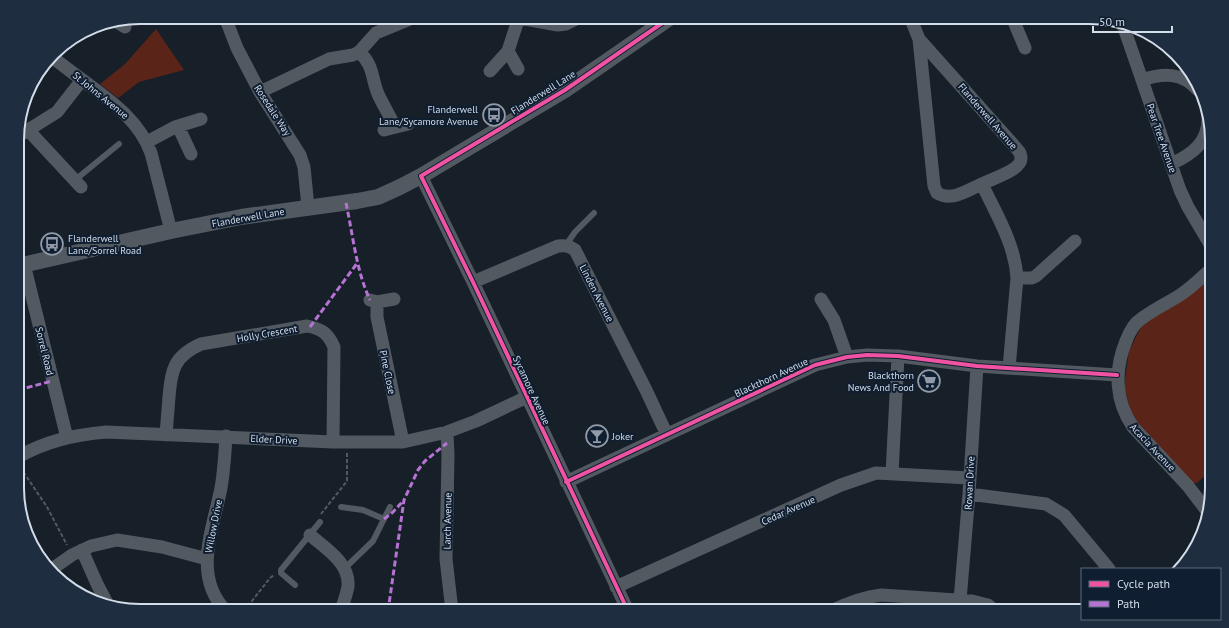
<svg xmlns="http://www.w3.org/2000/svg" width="1229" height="628" font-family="'PT Sans',sans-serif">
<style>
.grass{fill:#5a2419}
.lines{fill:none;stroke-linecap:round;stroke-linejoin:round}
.path{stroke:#535960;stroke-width:2;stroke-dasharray:4 2;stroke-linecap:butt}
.service{stroke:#525961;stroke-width:6}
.minor{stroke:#525961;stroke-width:13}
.tertiary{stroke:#525961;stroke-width:16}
.quiet{stroke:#b673d3;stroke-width:3;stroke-dasharray:6 3;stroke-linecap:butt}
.cycleway-casing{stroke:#0f1e31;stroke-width:6}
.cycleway{stroke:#f153a3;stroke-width:4}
.labels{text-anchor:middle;stroke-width:4;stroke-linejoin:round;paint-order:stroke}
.street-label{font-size:10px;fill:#d3ddea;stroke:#0f1e31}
.poi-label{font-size:10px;fill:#d3ddea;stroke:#0f1e31;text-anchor:end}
.rim{fill:none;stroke:#d3ddea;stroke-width:2}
</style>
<rect width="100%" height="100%" fill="#171f29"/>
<path class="grass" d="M156,29L184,70L139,82L118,98L100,84L125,64Z
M1205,281L1211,283L1212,469L1197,483H1193L1138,423L1130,409L1124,386L1129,351L1143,323Z"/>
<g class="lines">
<path class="path" d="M20,467L47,507L67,545
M321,514L347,481V453
M244,611L270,578L274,575"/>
<path class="service" d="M755,17L756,19
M75,180L119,144
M566,245L575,232L594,213
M341,507L363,510L384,519
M344,569L373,541L390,507
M295,585L281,573V570L320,522"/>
<path class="minor" d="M225,17L237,48L260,92L300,155L304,167L308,207
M910,17L919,39L934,186L937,193C952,202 967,190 982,184C996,214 1015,244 1017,278L1009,368
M1012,17L1025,48
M519,18L558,25L566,24L580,17
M117,22L125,27
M1123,25L1180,190L1188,207L1211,246
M919,39L1017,149C1019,151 1021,155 1021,158C1022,170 991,179 982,184
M508,51L519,17
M359,52C374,65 371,77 378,94C383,105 390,116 395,127
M52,57C65,67 78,77 92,87C116,105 140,123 151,153L171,231
M490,71L508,51L518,69
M1142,80C1163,73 1182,72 1198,90
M260,92L329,59L353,55L359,52L376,33L415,17
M178,126L191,154
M28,130L81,187
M384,130L408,124
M17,137L57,112L82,80
M147,142L175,127L201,119
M1171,164C1193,154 1209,142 1208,116
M421,176L473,282L628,611
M24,264L67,438
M1017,278H1032L1036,276L1075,241
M473,282L558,246C566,245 569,246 575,250L646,390L667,435
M821,299L834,320L847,357
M370,300L377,302L394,299
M377,302V317L403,442
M447,432L448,456L446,559L452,611
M166,435C167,422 168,409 169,397C171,370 174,356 201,344L307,326C322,329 328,333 334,347L333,442
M18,457C46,441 74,435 106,432L333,442H403L447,432L476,421L527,397
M892,474L898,356
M566,482L815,365L847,357L867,355L898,356L977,366L1117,375
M969,494L1046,504L1064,515L1109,569
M1207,511L1188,486L1133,427C1115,401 1114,370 1126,341C1129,333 1133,324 1141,319C1154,309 1170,302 1183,293C1193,286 1202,277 1211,269
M310,535C325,548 350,563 348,586C347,594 343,603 341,611
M82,550L97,584L107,603
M52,569L72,555L91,546L117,540L162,547L207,559
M616,587L841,485L876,473L969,478
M960,600L969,494L977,366
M226,611C192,576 213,529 221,488C224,471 225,454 226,436
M831,611C848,603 863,597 881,595L972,601L988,605L995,611"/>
<path class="tertiary" d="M18,266L171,231L241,217L357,201L378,197L400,187L421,176L565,90L671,17"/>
<path class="quiet" d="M346,203C353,235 356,270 370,300
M310,327L358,262
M18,390L52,381
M384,519L393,512L404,500
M388,611L404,500L418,470L425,461L447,443"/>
<g class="cycleway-casing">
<path id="cycleway" d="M566,482L815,365L847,357L867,355L898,356L977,366L1117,375
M628,611L473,282L421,176L565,90L671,17"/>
</g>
<use href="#cycleway" class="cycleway"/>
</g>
<defs>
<g id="bus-ring" transform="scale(1.15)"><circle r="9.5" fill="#0f1e31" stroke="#919aa6" stroke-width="1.5"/><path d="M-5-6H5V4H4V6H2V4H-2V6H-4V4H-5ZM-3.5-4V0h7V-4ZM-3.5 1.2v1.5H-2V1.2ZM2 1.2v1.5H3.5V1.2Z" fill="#919aa6"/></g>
<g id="supermarket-ring" transform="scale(1.15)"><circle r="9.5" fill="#0f1e31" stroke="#919aa6" stroke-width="1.5"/><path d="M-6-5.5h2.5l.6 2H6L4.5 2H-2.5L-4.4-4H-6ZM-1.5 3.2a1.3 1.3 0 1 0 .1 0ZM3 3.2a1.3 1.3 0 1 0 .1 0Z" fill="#919aa6"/></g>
<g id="bar-ring" transform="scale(1.15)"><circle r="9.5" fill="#0f1e31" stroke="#919aa6" stroke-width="1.5"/><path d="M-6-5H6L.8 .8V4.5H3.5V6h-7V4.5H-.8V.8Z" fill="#919aa6"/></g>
</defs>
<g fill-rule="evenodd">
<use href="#bus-ring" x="494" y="115"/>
<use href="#bus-ring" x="52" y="244"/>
<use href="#supermarket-ring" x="929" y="381"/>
<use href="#bar-ring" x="597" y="436"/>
</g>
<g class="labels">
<g class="street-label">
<text transform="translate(543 92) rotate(-32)" y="4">Flanderwell Lane</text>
<text transform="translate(101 95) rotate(39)" y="4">St Johns Avenue</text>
<text transform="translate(273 110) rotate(57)" y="4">Rosedale Way</text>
<text transform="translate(988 116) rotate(49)" y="4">Flanderwell Avenue</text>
<text transform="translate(1162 138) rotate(71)" y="4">Pear Tree Avenue</text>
<text transform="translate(248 217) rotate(-10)" y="4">Flanderwell Lane</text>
<text transform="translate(597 293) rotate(63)" y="4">Linden Avenue</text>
<text transform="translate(267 333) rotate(-10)" y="4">Holly Crescent</text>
<text transform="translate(45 351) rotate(76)" y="4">Sorrel Road</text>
<text transform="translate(388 372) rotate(78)" y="4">Pine Close</text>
<text transform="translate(771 377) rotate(-25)" y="4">Blackthorn Avenue</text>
<text transform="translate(532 390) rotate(65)" y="4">Sycamore Avenue</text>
<text transform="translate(274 439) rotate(3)" y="4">Elder Drive</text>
<text transform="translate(1153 447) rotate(47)" y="4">Acacia Avenue</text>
<text transform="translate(969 483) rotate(-87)" y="4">Rowan Drive</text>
<text transform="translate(788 510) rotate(-24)" y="4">Cedar Avenue</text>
<text transform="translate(447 521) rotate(-89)" y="4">Larch Avenue</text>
<text transform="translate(213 526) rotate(-79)" y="4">Willow Drive</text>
</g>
<g class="poi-label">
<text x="478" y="113">Flanderwell<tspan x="478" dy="12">Lane/Sycamore Avenue</tspan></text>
<text x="68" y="242" text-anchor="start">Flanderwell<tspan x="68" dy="12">Lane/Sorrel Road</tspan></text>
<text x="914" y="379">Blackthorn<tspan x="914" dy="12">News And Food</tspan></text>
<text x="612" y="440" text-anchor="start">Joker</text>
</g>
</g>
<path d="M0 0H1229V628H0ZM140 24H1089A116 116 0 0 1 1205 140V488A116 116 0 0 1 1089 604H140A116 116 0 0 1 24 488V140A116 116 0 0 1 140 24Z" fill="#1f2d40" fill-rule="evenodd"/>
<path class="rim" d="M140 24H1089A116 116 0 0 1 1205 140V488A116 116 0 0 1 1089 604H140A116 116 0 0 1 24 488V140A116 116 0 0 1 140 24Z"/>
<rect x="1081" y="568" width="140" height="52" fill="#0f1e31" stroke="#5d6a7b"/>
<rect x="1089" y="581" width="20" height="6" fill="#f153a3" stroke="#5d6a7b"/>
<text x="1117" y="588" font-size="12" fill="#d3ddea">Cycle path</text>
<rect x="1089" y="601" width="20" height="6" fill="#b673d3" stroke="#5d6a7b"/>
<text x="1117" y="608" font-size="12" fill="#d3ddea">Path</text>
<path d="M1093 26v6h79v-6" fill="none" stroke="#d3ddea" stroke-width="2"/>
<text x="1099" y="26" font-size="12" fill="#d3ddea" stroke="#0f1e31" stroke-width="3" paint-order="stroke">50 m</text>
</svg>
